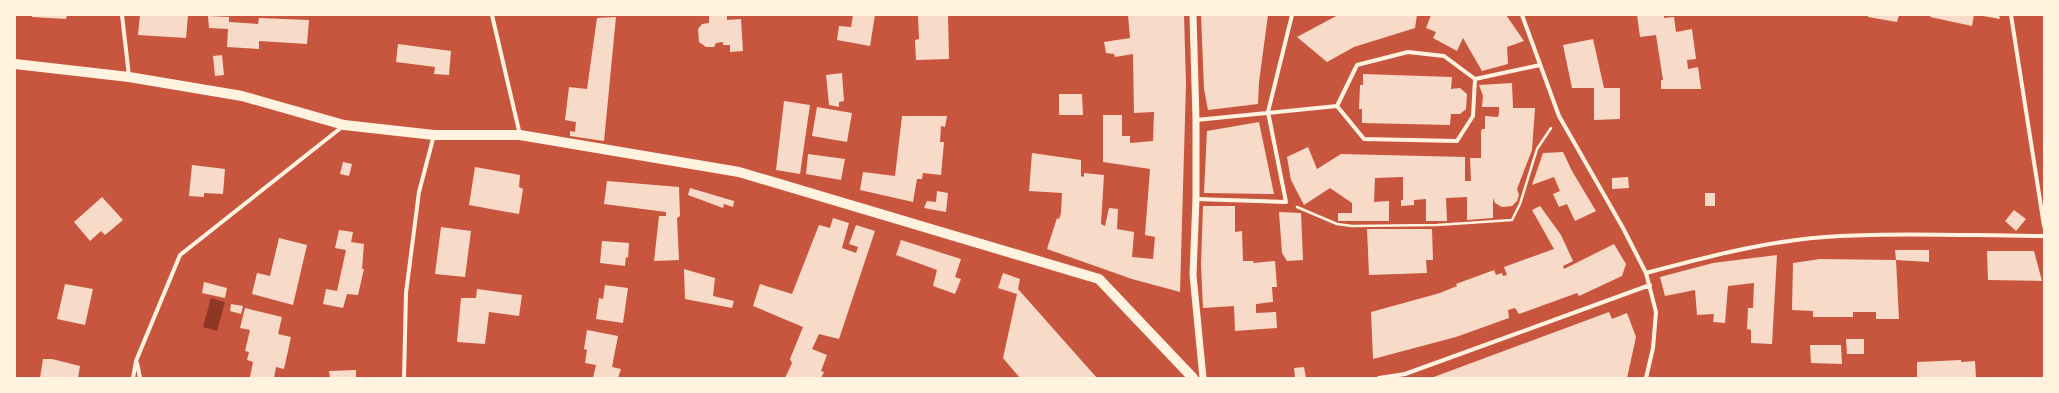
<svg xmlns="http://www.w3.org/2000/svg" width="2059" height="393" font-family="'Public Sans',sans-serif">
<style>
.water{fill:#8f3625}
.building{fill:#f7dbc8}
.lines{fill:none;stroke-linecap:round;stroke-linejoin:round}
.path{stroke:#fff3e0;stroke-width:2.5}
.minor{stroke:#fff3e0;stroke-width:4}
.tertiary{stroke:#fff3e0;stroke-width:7}
.primary{stroke:#fff3e0;stroke-width:10}
</style>
<rect width="100%" height="100%" fill="#c8553d"/>
<path class="water" d="M211,298L225,302L217,331L203,327Z"/>
<path class="building" d="M32,15H67L66,19L32,17Z
M140,15H188L186,38L138,35Z
M709,15H727V20L741,19L743,51L730,52V45H723V42L716,43L714,47H706L699,42L698,29L702,24L709,23Z
M853,15H875L870,46L837,40L839,26L851,27Z
M918,15H948L949,59L916,60L915,40L919,39Z
M1128,15H1184L1186,84L1180,292L1132,279L1047,249L1057,218L1059,219L1061,213L1062,193L1029,191L1032,153L1081,160V176L1084,177V173L1104,175L1101,224L1105,226L1109,208L1118,209L1117,229L1134,232L1132,257L1153,259L1155,237L1145,235L1150,169L1103,162V115H1122V136H1130V143L1153,141L1154,112L1134,113L1133,54L1115,57L1114,54L1106,53L1104,42L1130,38Z
M1201,15H1268L1259,82L1258,104L1208,110L1204,89Z
M1338,15H1417L1415,28L1354,47L1327,62L1297,37Z
M1431,15H1506L1524,41L1507,47L1508,64L1482,71L1463,38L1457,51L1433,38L1436,32L1426,28Z
M1637,15H1664V18L1674,17L1676,32L1692,29L1696,59L1687,60L1688,69L1698,67L1701,89H1661V80H1663L1656,35L1640,37Z
M1868,15H1899L1897,22L1868,17Z
M1931,15H1974L1972,26L1930,17Z
M1983,15H1999L2000,19L1983,16Z
M208,16L229,17V22L258,24L259,18L309,20L307,44L259,41V49L227,47L228,29L209,28Z
M616,17L604,141L570,136V131L575,132L576,122L565,120L569,87L587,89L597,18Z
M1593,39L1604,88H1620V119L1594,120V88H1572L1563,45Z
M398,44L451,51L449,75L434,74L435,67L396,62Z
M222,55L224,75L215,76L213,56Z
M842,73L844,101L839,102V107L829,105L826,75Z
M1363,74L1452,77L1451,89L1460,88L1467,94L1466,109L1460,114H1451L1450,125L1362,123V109H1359L1360,85H1363Z
M1512,83L1513,108H1535L1532,150L1517,189L1519,195L1517,201L1512,206L1502,207L1495,203L1493,198V218L1467,220V197L1446,198L1447,221H1426V199L1414,200V205L1401,206V200H1403V177L1375,178L1374,202L1389,201V221H1338V213H1352V203L1330,188L1304,205L1291,180L1287,157L1308,147L1317,169L1341,154L1465,157V181H1471L1470,158H1481V131L1482,129H1485V116L1498,117L1499,113V107H1482L1483,96L1479,85Z
M1059,94H1082L1083,115H1059Z
M784,101L810,105L800,174L776,170Z
M817,107L852,113L847,142L812,136Z
M902,116H947L945,127L941,126L940,142H944L941,175L923,173L922,179H917L913,202L860,190L863,172L895,176Z
M1259,122L1274,194L1204,193L1207,131Z
M1563,152L1572,171L1596,211L1575,221L1567,204L1559,207L1553,194L1560,191L1554,177L1532,185L1543,153Z
M808,154L845,159L841,180L806,174Z
M343,162L352,164L349,176L340,174Z
M192,165L225,169L223,194L204,193V197L189,196Z
M475,167L520,175L519,187L523,189L519,214L469,205Z
M1628,177L1629,188L1612,189V178Z
M607,181L679,187L680,216L677,218L679,260L654,261L659,216H666V212L604,204Z
M690,188L734,201L733,207L724,204L723,208L688,195Z
M937,191L948,193L946,212L924,208L927,201L936,202Z
M1705,193H1715V206H1705Z
M102,197L123,220L105,235L101,231L90,241L74,222Z
M1203,206H1235V232L1242,231L1243,261H1254L1253,263L1275,261L1277,287H1272L1273,302L1256,304V313L1276,312L1277,328L1235,331L1234,306L1203,308L1201,264Z
M1540,206L1561,235L1573,261L1563,266L1564,269L1614,244L1626,264L1622,276L1579,296L1577,293L1519,314L1515,308L1508,310L1509,318L1456,337L1373,359L1371,312L1440,293L1457,286L1456,284L1494,270L1496,275L1502,273L1503,276L1507,275L1504,267L1554,249L1532,210Z
M2014,210L2026,219L2016,231L2005,221Z
M1279,212L1301,213L1303,260L1287,261L1282,253Z
M833,218L849,223L842,248L856,253L858,247L849,244L856,225L875,231L839,339L819,334L812,349L827,355L821,371L824,372L821,378H785L792,363L790,359L803,327L753,306L760,284L792,294L819,225L830,228Z
M441,227L471,231L465,277L435,274Z
M1367,229H1432L1433,260H1426L1427,273L1369,275Z
M339,230L353,232L351,242L364,244L362,269H364L358,295L347,294L343,308L323,304L326,289L337,291L346,250L335,248Z
M279,238L307,245L293,305L252,294L257,273L270,276Z
M901,240L961,259L955,277L961,279L955,294L933,286L937,270L896,255Z
M602,241L629,243L628,258L626,257L625,266L600,263Z
M1895,250H1929V262L1896,260L1899,319H1876V312H1853V317H1813V311L1792,310L1793,263L1820,259L1896,260Z
M1987,251H2034L2042,281L1988,280Z
M1777,255L1772,344L1751,343V330L1747,329L1748,308H1753L1754,283L1728,286L1725,323L1713,322L1714,314L1697,315L1695,290L1665,296L1660,277L1713,263Z
M684,269L715,278L713,296L734,301L732,308L685,299Z
M1003,273L1020,279L1018,289L1097,378H1020L1003,358L1017,294L998,288Z
M204,282L227,288L225,298L202,293Z
M65,284L93,289L85,325L57,319Z
M605,285L628,288L623,323L596,319L599,298L603,299Z
M477,289L522,295L519,316L489,312L485,344L457,342L461,298H476Z
M231,304L243,306L241,314L230,311Z
M245,308L282,317L278,334L291,337L284,369L276,367L274,378L250,377L253,362L247,360L249,352L245,351L250,330L240,328Z
M1609,312L1612,319L1627,313L1636,337L1627,378H1431Z
M587,330L618,336L612,367L621,369L618,378H593L596,365L585,363L587,350L584,349Z
M1846,339H1864V354H1847Z
M1810,345H1841L1842,364L1811,363Z
M43,359H52L80,366L78,378H40Z
M1961,360V362L1975,361L1976,378H1917V362Z
M1304,367L1306,378H1295L1294,368Z
M356,370V378H330L329,371Z"/>
<g class="lines">
<path class="path" d="M1297,207L1337,224L1352,226L1437,225L1512,220L1520,204L1537,149L1551,128"/>
<path class="minor" d="M122,15L129,76
M492,15L520,135
M1522,15L1559,116L1623,228L1646,273L1656,312L1653,348L1646,378
M2011,15L2044,226
M1408,52L1444,56L1475,79L1473,116L1457,141L1364,139L1337,106L1357,65Z
M1475,79L1540,65
M1196,120L1337,106
M1196,199L1286,202L1268,112L1292,15
M1646,273C1710,256 1774,239 1840,236C1908,232 1976,236 2044,236
M137,363L140,378
M133,378L136,361L180,255L342,127
M404,378L406,293L419,192L434,135
M1379,378L1405,374L1650,285"/>
<path class="tertiary" d="M1193,15L1196,120V199L1193,275L1203,378"/>
<path class="primary" d="M15,64L129,77L242,96L344,125L434,135H520L739,172L1099,279L1193,378"/>
</g>
<rect width="2059" height="393" fill="none" stroke="#fff3e0" stroke-width="32"/>
</svg>
